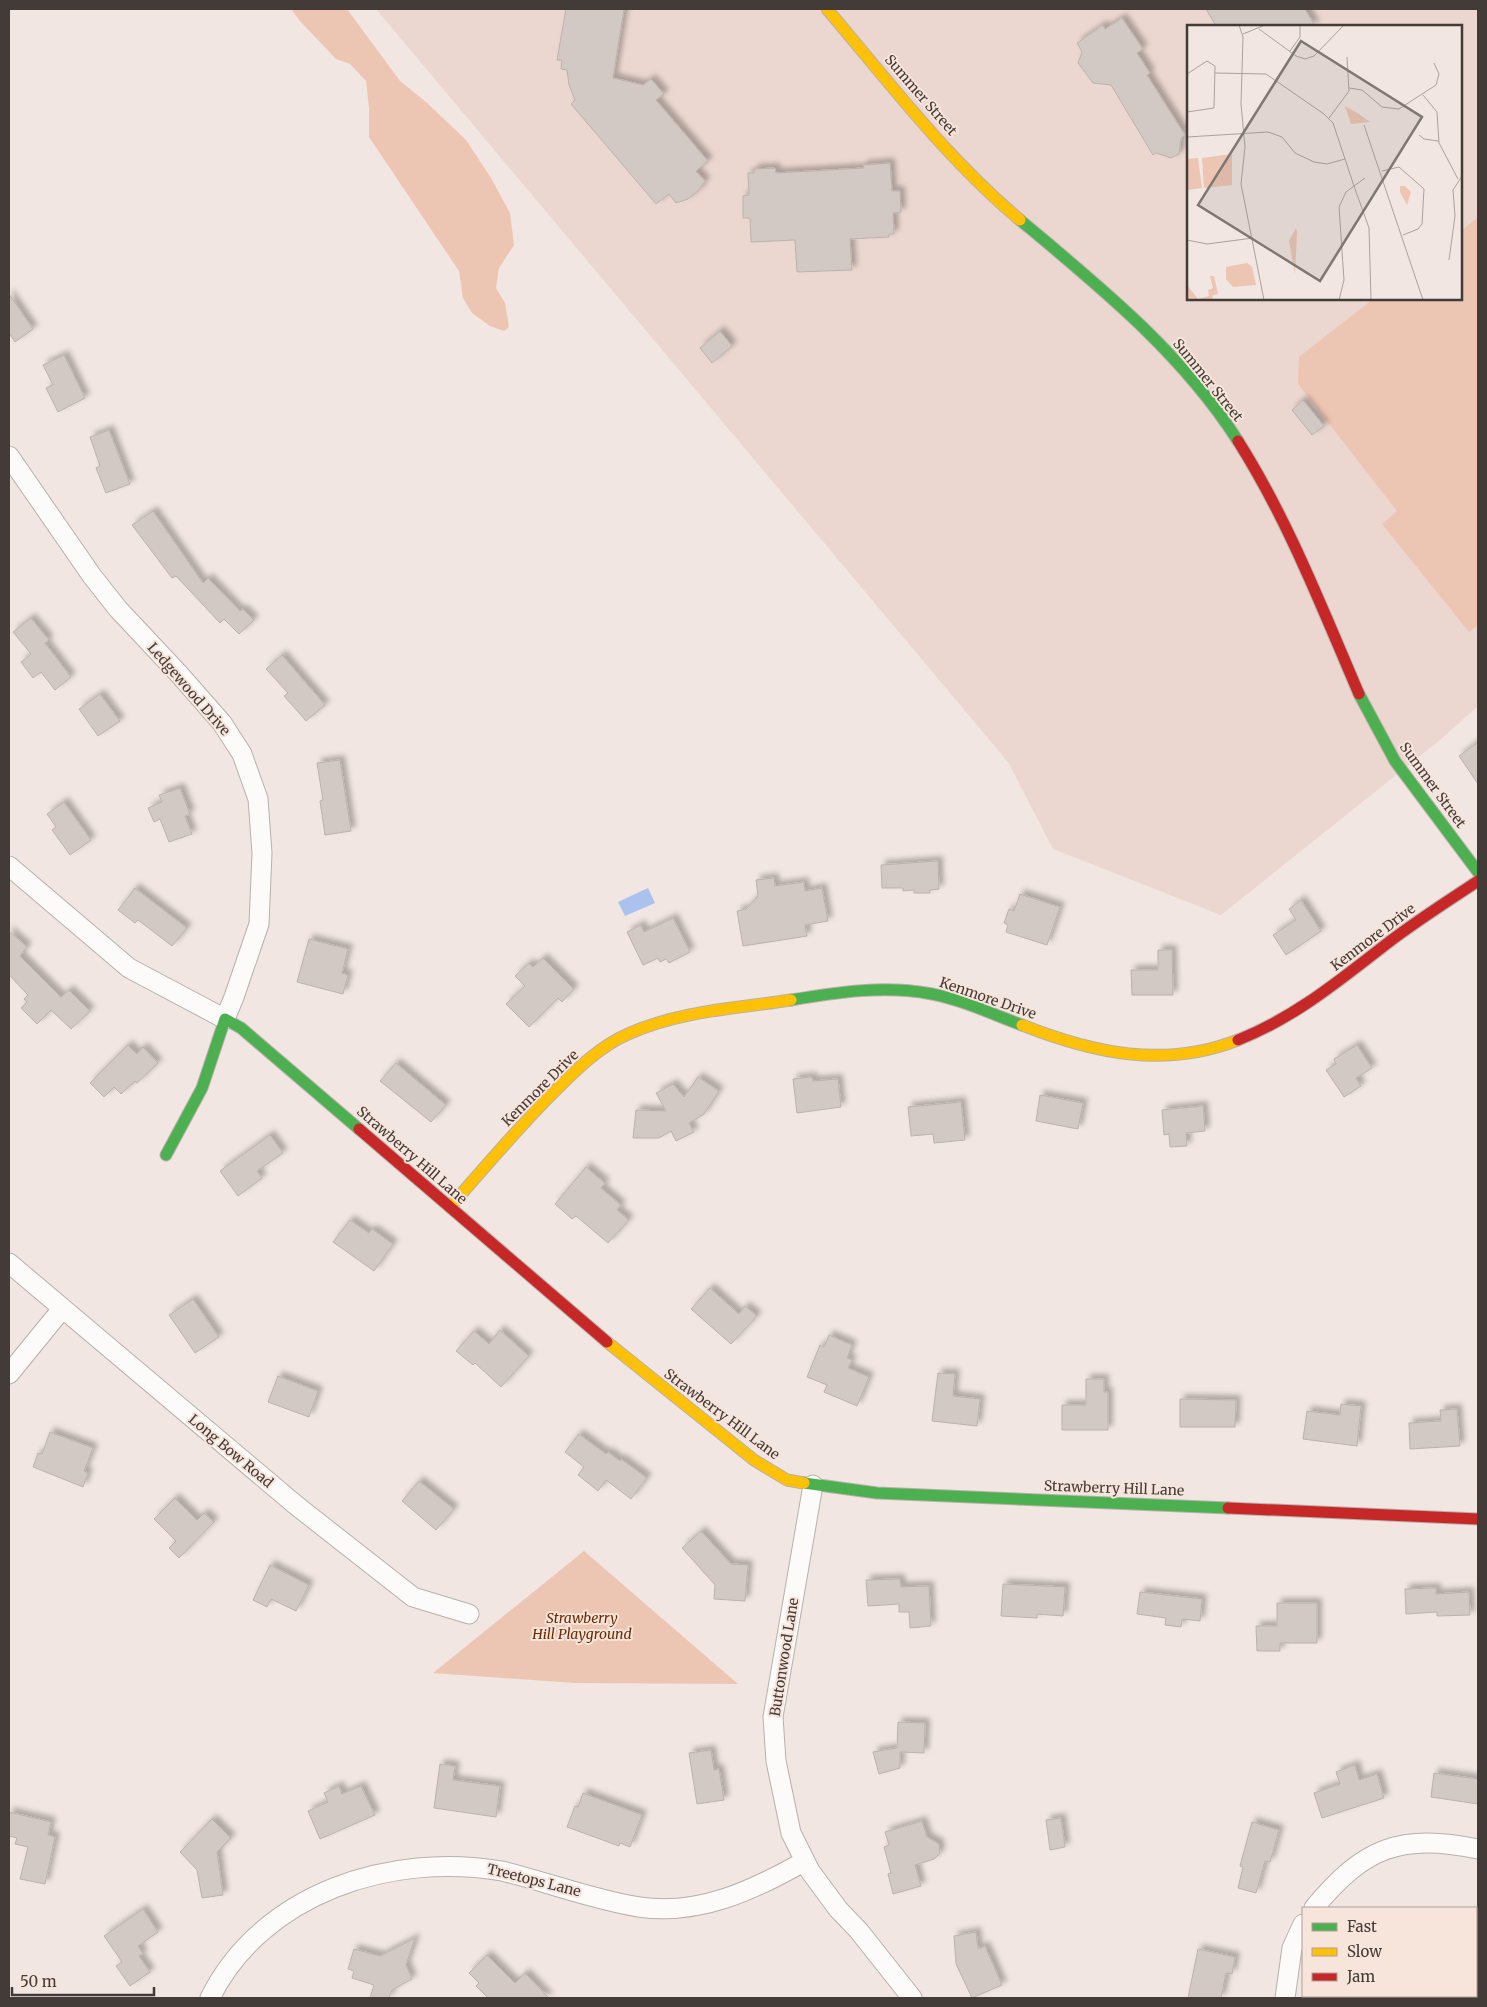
<svg xmlns="http://www.w3.org/2000/svg" width="1487" height="2007" font-family="Merriweather,serif">
<style>
.built{fill:#ebd7cf;fill-rule:evenodd}
.green{fill:#edc5b3}
.water{fill:#abc2ef}
.building{fill:#d2c9c5;stroke:#bbb2ae;filter:url(#shadow)}
.lines{fill:none;stroke-linecap:round;stroke-linejoin:round}
.street-casing{stroke:#b8b0ac;stroke-width:21}
.fast-casing{stroke:#b8b0ac;stroke-width:13}
.slow-casing{stroke:#b8b0ac;stroke-width:13}
.jam-casing{stroke:#b8b0ac;stroke-width:13}
.street{stroke:#fdfbfa;stroke-width:19}
.fast{stroke:#4caf50;stroke-width:11}
.slow{stroke:#ffc107;stroke-width:11}
.jam{stroke:#c62828;stroke-width:11}
.labels{text-anchor:middle;stroke-width:4;stroke-linejoin:round;paint-order:stroke}
.street-label{font-size:14px;fill:#423b37;stroke:#f7e4db}
.park-label{font-size:14px;font-style:italic;fill:#6d2900;stroke:#f7e4db}
.inset-road{fill:none;stroke:#aba29d;stroke-width:1}
.view{fill:#7f7772;fill-opacity:0.15;stroke:#7f7772;stroke-width:2.5}
.inset-edge{fill:none;stroke:#423b37;stroke-width:2.5}
</style>
<defs>
<filter id="shadow"><feDropShadow dx="4.5" dy="-4.5" stdDeviation="2.5" flood-color="#0004"/></filter>
</defs>
<rect width="100%" height="100%" fill="#f1e6e1"/>
<path class="built" d="M376,9H1478V706L1440,740L1221,915L1053,849L1008,762ZM1188,26H1461V299H1188Z"/>
<path class="green" d="M291,9H347L400,81L426,102L466,140L491,178L510,213L514,245L499,268L496,288L505,303L509,327L504,331L490,326L472,313L463,298L459,271L369,137V108L366,81L350,64L336,59L300,21Z
M1478,217V625L1469,632L1382,524L1397,511L1298,384L1299,357L1373,299H1461V231Z
M584,1551L738,1684L575,1683L433,1673Z"/>
<path class="water" d="M648,888L655,903L625,916L618,902Z"/>
<path class="building" d="M566,9H624L613,78L643,85L651,79L664,94L656,100L708,161L696,171L705,181L699,190L688,199L676,203L669,194L656,204L571,104L575,100L569,85L567,70L561,69L562,60H557Z
M1206,9H1305L1315,26H1216Z
M1122,18L1143,49L1137,53L1150,73L1147,75L1185,135L1181,138L1179,154L1171,158L1156,153L1153,155L1111,85L1093,83L1078,63L1082,52L1077,43L1103,25L1105,29Z
M890,163L892,191H900L901,212L893,213L894,234H889V237L850,239L852,270L797,272L795,240L751,242L750,218H743V196L749,195L748,173H754V169L775,168L776,173L864,168L863,165Z
M9,294L33,329L15,342L9,333Z
M720,331L732,346L712,363L700,348Z
M64,355L85,398L58,412L46,388L53,385L43,365Z
M1303,400L1324,426L1312,435L1292,410Z
M109,430L130,484L106,493L96,468L100,466L90,437Z
M153,511L203,583L208,578L240,611L243,609L254,620L239,634L224,619L220,623L176,576L172,578L132,525Z
M31,618L49,640L45,643L71,677L55,690L41,672L33,678L21,662L31,654L13,632Z
M282,655L325,705L306,721L284,696L288,693L266,669Z
M100,694L120,721L98,736L79,709Z
M1478,742V784L1459,756Z
M340,760L351,831L325,835L320,801L323,800L317,763Z
M180,788L190,814L185,816L192,834L169,842L160,819L154,822L148,808L162,802L159,795Z
M64,802L91,840L70,855L52,830L56,827L47,814Z
M938,861L939,889L930,890V893H914V890L903,891V888H882L881,865Z
M774,878L775,886L804,882L805,891L822,888L828,921L805,925L807,936L743,946L737,911L746,909L758,896L756,880Z
M135,888L187,928L172,946L138,920L135,923L118,910Z
M1020,894L1060,907L1047,945L1006,932L1008,925L1004,923L1009,909L1014,911Z
M1301,900L1321,931L1286,955L1273,935L1296,920L1289,909Z
M673,918L690,952L669,963L666,959L660,962L658,958L643,965L627,932L641,925L644,932Z
M9,931L27,947L20,956L61,997L69,990L90,1011L71,1029L51,1010L37,1024L21,1008L27,1002L24,999L28,995L9,975Z
M309,939L348,949L342,973L348,975L343,994L297,982Z
M1158,950H1172L1173,995H1132L1131,970H1158Z
M543,958L574,989L562,1002L558,998L529,1027L506,1004L525,986L515,976L529,963L533,967Z
M128,1045L137,1054L143,1047L158,1063L137,1083L135,1081L121,1094L114,1087L104,1097L90,1083Z
M1357,1045L1372,1068L1356,1078L1361,1086L1344,1097L1326,1070L1336,1064L1334,1059Z
M396,1063L446,1105L431,1122L380,1081Z
M698,1077L719,1091L704,1114L689,1123L694,1132L676,1141L671,1131L659,1138H633L636,1110L666,1111L656,1093L673,1084L684,1097Z
M812,1077L813,1081L838,1079L841,1107L797,1113L793,1079Z
M1040,1095L1083,1103L1078,1129L1036,1121Z
M961,1102L965,1140L934,1143L933,1134L911,1136L908,1107Z
M1203,1106L1205,1131L1186,1133L1187,1146L1170,1147L1169,1134L1164,1135L1162,1110Z
M270,1135L283,1153L257,1171L262,1178L238,1196L220,1171Z
M586,1167L605,1183L601,1188L621,1205L617,1210L629,1220L608,1243L576,1216L572,1219L555,1204Z
M350,1220L369,1233L372,1229L393,1244L374,1271L333,1242Z
M710,1288L739,1314L745,1306L757,1316L731,1344L691,1309Z
M193,1299L219,1337L195,1353L169,1315Z
M500,1330L529,1356L501,1387L475,1363L473,1365L456,1351L474,1331L489,1344Z
M829,1335L852,1345L847,1358L852,1360L848,1368L869,1377L857,1406L824,1392L827,1385L807,1377L820,1345L824,1347Z
M938,1373L955,1374L953,1396L980,1399L977,1426L932,1421Z
M278,1376L318,1391L309,1417L268,1402Z
M1086,1379H1104V1392H1108V1430H1062V1405H1086Z
M1180,1399L1236,1400L1235,1427H1180Z
M1341,1404L1361,1406L1357,1446L1303,1439L1307,1411L1340,1415Z
M1457,1409L1460,1446L1410,1449L1409,1423L1441,1421L1440,1410Z
M50,1432L93,1448L84,1471L88,1473L83,1487L33,1467L38,1453L42,1454Z
M579,1434L606,1454L608,1452L620,1461L621,1459L647,1478L631,1499L606,1480L598,1491L578,1475L584,1467L565,1452Z
M419,1481L454,1509L436,1530L402,1501Z
M175,1498L197,1520L204,1513L214,1522L179,1558L169,1548L176,1541L154,1519Z
M701,1531L731,1564L748,1565L745,1601L714,1599L715,1585L682,1548Z
M270,1565L309,1585L296,1611L271,1599L267,1607L253,1600Z
M900,1579L901,1587L929,1586L931,1626L910,1628L909,1612H899V1604L868,1606L866,1580Z
M1003,1584L1065,1587L1063,1616L1037,1614V1618L1001,1616Z
M1436,1588V1594L1469,1592L1470,1615L1437,1616V1612L1406,1614L1405,1589Z
M1140,1592L1202,1599L1200,1621L1182,1619L1181,1627L1165,1625L1166,1618L1137,1614Z
M1277,1603H1317V1643H1280V1651H1257L1256,1626H1277Z
M898,1722L925,1723L924,1753L900,1752V1768L879,1774L873,1752L897,1748Z
M711,1750L714,1770L719,1769L724,1800L697,1804L689,1753Z
M440,1764L455,1766L453,1780L500,1786L496,1817L434,1808Z
M1355,1765L1359,1780L1377,1774L1384,1798L1322,1818L1314,1793L1340,1784L1336,1772Z
M1434,1773L1478,1779V1804L1431,1797Z
M339,1786L342,1794L361,1786L375,1815L320,1839L308,1811L328,1802L324,1793Z
M583,1793L642,1815L630,1847L620,1843L619,1846L567,1827L575,1806L578,1807Z
M9,1812L51,1822L48,1835L55,1837L45,1884L20,1879L28,1847L15,1844L17,1838L9,1836Z
M1061,1818L1065,1847L1050,1850L1046,1820Z
M212,1819L231,1838L217,1852L223,1895L202,1898L197,1870L180,1852Z
M922,1821L927,1837L939,1844L940,1853L934,1859L915,1865L921,1886L893,1894L888,1874L891,1873L884,1847L889,1845L885,1832Z
M1252,1822L1279,1830L1270,1862L1265,1861L1256,1893L1238,1888L1243,1867L1240,1866Z
M143,1909L158,1932L138,1946L143,1954L139,1956L150,1972L130,1986L116,1966L122,1962L104,1936Z
M976,1932L978,1949L985,1946L1002,1985L972,1998L956,1964L954,1936Z
M415,1938L406,1965L412,1979L392,1990L389,1998H370L374,1985L352,1978L354,1971L348,1969L354,1949L380,1956Z
M1198,1949L1235,1957L1232,1974L1226,1973L1221,1998H1188Z
M487,1955L515,1983L525,1973L549,1998H488L476,1986L479,1983L469,1973Z"/>
<g class="lines">
<g class="street-casing">
<path id="street" d="M9,456L92,576L118,609L179,674L222,723L242,754L258,799L262,853L259,924L234,997L225,1019L129,968L9,866
M9,1263L297,1506L413,1597L469,1614
M9,1374L62,1309
M813,1485L773,1717L776,1761L791,1833L810,1871L838,1909L859,1931L912,1998
M1314,1908C1364,1847 1401,1833 1478,1849
M210,1998C263,1892 392,1852 502,1871C547,1882 594,1900 639,1907C699,1916 754,1890 805,1861
M1285,1998L1292,1948L1303,1924"/>
</g>
<g class="fast-casing">
<path id="fast" d="M1020,220C1099,286 1182,353 1238,441
M1359,694L1395,761L1478,872
M791,1000C838,992 885,985 932,994C963,1000 992,1014 1022,1025
M166,1155L202,1088L225,1019L241,1028L359,1129
M804,1483L877,1493L1228,1508"/>
</g>
<g class="slow-casing">
<path id="slow" d="M827,9C888,81 947,159 1020,220
M1022,1025C1093,1053 1164,1069 1238,1040
M450,1207C481,1171 513,1134 546,1100C571,1075 596,1048 628,1034C679,1011 738,1008 791,1000
M607,1342L754,1460L787,1480L804,1483"/>
</g>
<g class="jam-casing">
<path id="jam" d="M1238,441C1288,520 1322,608 1359,694
M1238,1040C1296,1017 1341,979 1389,942C1418,920 1448,901 1478,881
M359,1129L607,1342
M1228,1508L1478,1519"/>
</g>
<use href="#street" class="street"/>
<use href="#fast" class="fast"/>
<use href="#slow" class="slow"/>
<use href="#jam" class="jam"/>
</g>
<g class="labels">
<g class="street-label">
<text transform="translate(921 95) rotate(49)" y="5">Summer Street</text>
<text transform="translate(1208 380) rotate(51)" y="5">Summer Street</text>
<text transform="translate(189 689) rotate(49)" y="5">Ledgewood Drive</text>
<text transform="translate(1433 785) rotate(54)" y="5">Summer Street</text>
<text transform="translate(1373 937) rotate(-37)" y="5">Kenmore Drive</text>
<text transform="translate(988 998) rotate(19)" y="5">Kenmore Drive</text>
<text transform="translate(540 1088) rotate(-45)" y="5">Kenmore Drive</text>
<text transform="translate(412 1155) rotate(41)" y="5">Strawberry Hill Lane</text>
<text transform="translate(722 1414) rotate(37)" y="5">Strawberry Hill Lane</text>
<text transform="translate(231 1451) rotate(40)" y="5">Long Bow Road</text>
<text transform="translate(1114 1488) rotate(2)" y="5">Strawberry Hill Lane</text>
<text transform="translate(784 1657) rotate(-81)" y="5">Buttonwood Lane</text>
<text transform="translate(534 1880) rotate(14)" y="5">Treetops Lane</text>
</g>
<g class="park-label">
<text x="582" y="1623">Strawberry<tspan x="582" dy="16">Hill Playground</tspan></text>
</g>
</g>
<g transform="translate(1187 25)">
<rect width="275" height="275" fill="#f1e6e1"/>
<path d="M158,81L172,89L183,97L164,99ZM45,129V160L17,163L15,133ZM11,133L15,163L1,165L0,134ZM218,161L224,167L220,180L213,167V161ZM109,203L110,208L108,249L102,216ZM60,238L65,242L69,260L46,262L39,254V242ZM23,251H27L31,269L26,270L25,275H0V260L11,274L22,271L21,265L26,263Z" fill="#edc5b3"/>
<path class="inset-road" d="M52,0L56,12L54,79L58,122L54,159L77,275M72,4L109,31L118,34L127,31L157,0M56,9L78,0M103,26L113,12V0M28,48L79,49L137,89L146,98L167,161L178,153M0,49L20,36L28,41L27,83L0,87M162,63L175,65L195,82L212,84L249,60L252,49L247,38M236,70L250,87L252,118L271,154M142,93L162,66L160,32M177,100L236,275M232,110L237,114L251,116M0,112L81,107L95,112L108,128L127,137L140,139L158,134M195,146L212,142L237,164L235,199L231,204L216,210M0,215L20,219L66,213M262,235L268,191L266,165L275,151M152,275L157,255L152,182L159,167L167,161L182,203L184,275"/>
<path class="view" d="M114,16L235,92L133,256L11,180Z"/>
<rect width="275" height="275" class="inset-edge"/>
</g>
<rect width="1487" height="2007" fill="none" stroke="#423b37" stroke-width="20"/>
<rect x="1302" y="1907" width="175" height="90" fill="#f7e4db" stroke="#afa099"/>
<rect x="1312" y="1923" width="25" height="8" fill="#4caf50" stroke="#afa099"/>
<text x="1347" y="1932" font-size="15" fill="#423b37">Fast</text>
<rect x="1312" y="1948" width="25" height="8" fill="#ffc107" stroke="#afa099"/>
<text x="1347" y="1957" font-size="15" fill="#423b37">Slow</text>
<rect x="1312" y="1973" width="25" height="8" fill="#c62828" stroke="#afa099"/>
<text x="1347" y="1982" font-size="15" fill="#423b37">Jam</text>
<path d="M12 1987v8h142v-8" fill="none" stroke="#423b37" stroke-width="2.5"/>
<text x="20" y="1987" font-size="15" fill="#423b37" stroke="#f7e4db" stroke-width="4" paint-order="stroke">50 m</text>
</svg>
